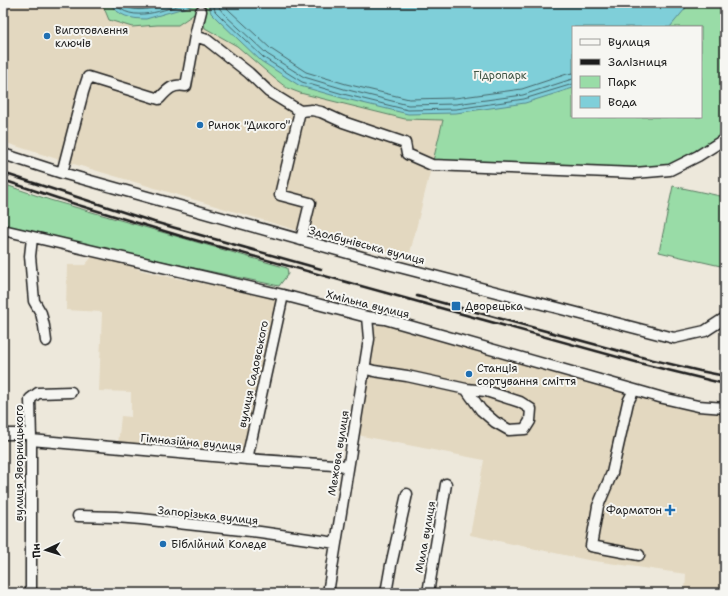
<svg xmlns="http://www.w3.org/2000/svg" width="728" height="596" font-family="'Shantell Sans',sans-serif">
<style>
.built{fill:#e3d8c0}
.green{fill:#99dca7;stroke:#5a7c62;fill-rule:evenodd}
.water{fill:#7fcfd9;stroke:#57878d}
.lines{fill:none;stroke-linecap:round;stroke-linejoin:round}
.shore{stroke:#446468;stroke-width:1}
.minor-casing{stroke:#1c1c1c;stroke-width:13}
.minor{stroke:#f6f6f2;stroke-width:10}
.rail{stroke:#1c1c1c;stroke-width:2.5}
.poi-dot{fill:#1f6fb2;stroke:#f6f6f2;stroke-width:1.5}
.labels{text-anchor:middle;stroke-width:4;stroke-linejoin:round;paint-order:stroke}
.poi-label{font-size:11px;fill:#1c1c1c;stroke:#f6f6f2;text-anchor:start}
.park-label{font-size:11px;fill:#425646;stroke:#f6f6f2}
.street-label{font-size:11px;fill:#1c1c1c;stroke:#f6f6f2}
</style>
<rect width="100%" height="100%" fill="#ede8db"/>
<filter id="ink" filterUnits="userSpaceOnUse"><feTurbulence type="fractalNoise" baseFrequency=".025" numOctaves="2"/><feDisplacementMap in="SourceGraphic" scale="8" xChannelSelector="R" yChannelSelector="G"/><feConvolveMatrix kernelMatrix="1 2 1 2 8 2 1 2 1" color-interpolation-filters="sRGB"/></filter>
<g filter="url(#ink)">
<path class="built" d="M3,3H102L109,20L119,23L157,25H178L197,12L201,11L205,28L237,46L274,78L287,88L300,93L405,119L443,120L409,257L293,229L57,159L3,142Z
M92,257L120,263L135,267L140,270L170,277L279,298L244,456L118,445L121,416L131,417V392L99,391L102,312L66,310L67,265H85Z
M382,324L428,335L672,404L725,413V593H685L686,574L588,560L470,535L484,460L357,435L374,328L377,325Z"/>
<path class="green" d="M102,3H725V139L670,170L432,165L443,120L405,119L300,93L287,88L274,78L237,46L205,28L201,11L197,12L178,25H157L132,27L109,20ZM573,27H701V117H573Z
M3,184L50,200L287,268L288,274L279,286L34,234L3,225Z
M673,186L725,197V267L659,252Z"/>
<path class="water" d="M109,3H201L146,19C130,19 119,16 109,3Z
M205,3H690L670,27H573V88L525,103L456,113L408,114L342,98L300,86L261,61L219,21L211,13L209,5Z"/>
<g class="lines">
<path class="shore" d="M114,3C132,25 164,9 187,3
M120,3C136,15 152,8 169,3
M213,3L215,11L222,18L264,58L302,82L343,94L408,110L456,109L524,99L573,84
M218,3L220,9L225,15L267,54L304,77L344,89L408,105L456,104L523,95L569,80L573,79
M224,3L225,6L230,11L271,49L306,72L346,84L409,99L455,98L522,89L567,74L573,73"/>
<g class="minor-casing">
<path id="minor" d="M201,11L195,36L207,40L249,73L269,92L300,111L280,195L310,203L301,240
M300,111L312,110L321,112L343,122L405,143L407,154L432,165L635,173L670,170L698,156L725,139
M3,154L62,173L380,262L674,338L705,331L725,318
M62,173L83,92L88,77L159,99C168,89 172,84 186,86L195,36
M3,230L283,295L367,317L385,319L663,398L698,406L725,408
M32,238L30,256L34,301L41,313L44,326L46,341
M364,368L374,371L407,376L466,389L481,410L495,422L509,430L525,429L530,421L531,409L520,402L486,391L466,389
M634,390L628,402L612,473L598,506L591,546L639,555
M3,434H31
M31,440L247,459L348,466
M247,459L283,295
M78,516L116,517L141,519L260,532L336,543
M31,593V440L30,399L38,393L71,392
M328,593L369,339L367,317
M386,593L391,565L407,494
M428,593L446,484"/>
</g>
<use href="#minor" class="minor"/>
<path class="rail" d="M3,173L154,222L321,269
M3,180L78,205L184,237L643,364L725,384
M417,296L645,358L700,371L725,376"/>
</g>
</g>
<g class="poi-dot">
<circle cx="47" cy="36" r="4"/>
<circle cx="200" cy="125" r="4"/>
<rect x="451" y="301" width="10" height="10" rx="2"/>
<circle cx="469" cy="374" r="4"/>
<path d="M668 504h4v4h4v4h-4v4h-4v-4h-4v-4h4z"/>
<circle cx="163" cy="544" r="4"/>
</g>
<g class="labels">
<g class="poi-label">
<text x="55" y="34">Виготовлення<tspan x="55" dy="13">ключів</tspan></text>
<text x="208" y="129">Ринок "Дикого"</text>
<text x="465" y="310">Дворецька</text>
<text x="477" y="372">Станція<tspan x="477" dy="13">сортування сміття</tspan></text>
<text x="662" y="514" text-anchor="end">Фарматон</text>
<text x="171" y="548">Біблійний Коледе</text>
</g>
<g class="park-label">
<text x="500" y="79">Гідропарк</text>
</g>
<g class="street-label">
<text transform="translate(367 245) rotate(15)" y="4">Здолбунівська вулиця</text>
<text transform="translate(368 304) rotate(14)" y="4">Хмільна вулиця</text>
<text transform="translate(253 374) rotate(-78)" y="4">вулиця Садовського</text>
<text transform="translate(191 442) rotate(5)" y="4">Гімназійна вулиця</text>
<text transform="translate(338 453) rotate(-81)" y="4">Межова вулиця</text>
<text transform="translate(19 463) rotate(-90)" y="4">вулиця Яворницького</text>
<text transform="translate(208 515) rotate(6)" y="4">Запорізька вулиця</text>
<text transform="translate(425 537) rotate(-80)" y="4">Мила вулиця</text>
</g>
</g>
<rect width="728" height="596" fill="none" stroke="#f6f6f2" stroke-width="16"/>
<rect x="8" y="8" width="712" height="580" fill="none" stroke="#1c1c1c" stroke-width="1.5" filter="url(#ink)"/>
<rect x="572" y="26" width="130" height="92" fill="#f6f6f2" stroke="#9f9f9c"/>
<rect x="580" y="39" width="20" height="6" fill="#f6f6f2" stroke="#9f9f9c"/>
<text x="608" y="46" font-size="12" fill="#1c1c1c">Вулиця</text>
<rect x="580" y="59" width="20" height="6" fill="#1c1c1c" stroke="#9f9f9c"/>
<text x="608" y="66" font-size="12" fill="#1c1c1c">Залізниця</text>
<rect x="580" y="76" width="20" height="12" fill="#99dca7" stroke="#9f9f9c"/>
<text x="608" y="86" font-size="12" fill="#1c1c1c">Парк</text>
<rect x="580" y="96" width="20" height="12" fill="#7fcfd9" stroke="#9f9f9c"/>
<text x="608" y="106" font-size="12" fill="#1c1c1c">Вода</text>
<g transform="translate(46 550) rotate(266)" stroke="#f6f6f2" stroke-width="3" paint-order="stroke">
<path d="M0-3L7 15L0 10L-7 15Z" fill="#1c1c1c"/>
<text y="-6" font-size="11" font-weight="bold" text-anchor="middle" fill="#1c1c1c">Пн</text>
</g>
</svg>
